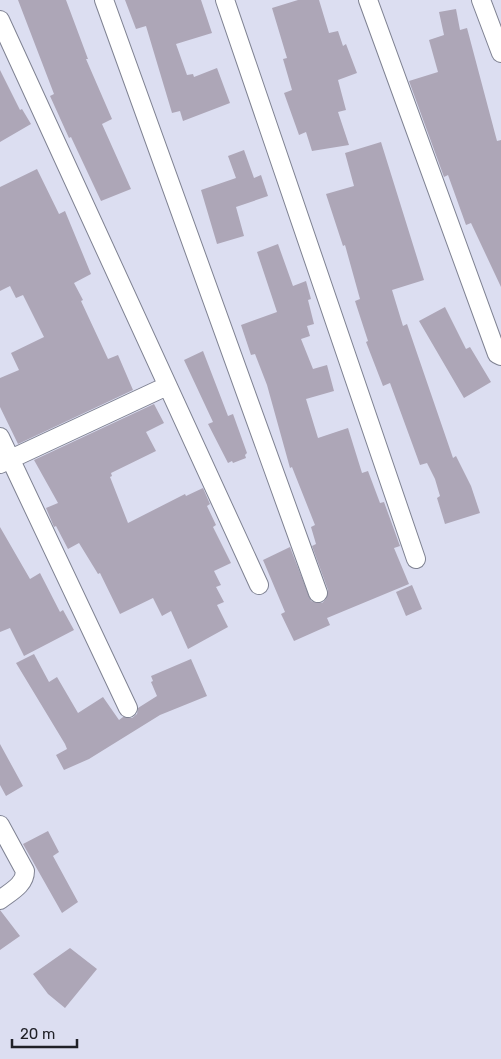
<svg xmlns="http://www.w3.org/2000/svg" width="501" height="1059" font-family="Rubik,sans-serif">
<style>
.building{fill:#ada6b7}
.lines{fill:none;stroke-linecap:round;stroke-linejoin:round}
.street-casing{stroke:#7f8292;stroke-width:20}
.street{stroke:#fff;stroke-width:18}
</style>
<rect width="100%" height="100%" fill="#dcdef1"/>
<path class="building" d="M18,0H66L88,59H86L112,119L102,124L131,189L101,201L71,137L69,138L50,96L54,94Z
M125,0H201L212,33L176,44L187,75L193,74L194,77L217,68L230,103L183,121L180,111L172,113L146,26L136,29Z
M298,0H319L329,33L338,31L343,46L346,44L357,73L338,80L346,110L338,112L349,145L312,151L306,132L299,135L284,93L292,90L283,59L287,58L272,8Z
M456,9L460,30L467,28L497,141L501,140V287L471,223L466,225L448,175L444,177L409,81L438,72L429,40L444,35L439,12Z
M0,70L20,110L22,109L31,124L0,142Z
M381,142L424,280L392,290L403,326L407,324L453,458L456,456L471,486L480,513L445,524L437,498L440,496L435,479L427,463L420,465L390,383L383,386L366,342L368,341L355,301L360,299L345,245L343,246L326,194L354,186L345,153Z
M244,150L254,178L261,175L268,196L236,207L244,236L217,244L201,190L236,178L228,156Z
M37,169L59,214L65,211L91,274L74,283L83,300L81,301L108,359L118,355L133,390L18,444L0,407V378L19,370L11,353L44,337L23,295L16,298L10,286L0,291V187Z
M278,244L293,286L306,281L311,299L308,300L314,324L307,326L310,336L301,339L313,369L327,365L334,391L306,399L318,438L348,428L362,473L368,471L380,503L384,502L400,546L394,548L409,584L327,618L330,625L294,641L281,614L285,612L263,560L290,547L311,601L322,603L326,599L328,590L312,546L316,544L311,527L315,525L292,467L290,468L267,385L255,354L251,355L241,325L277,312L257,252Z
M445,307L466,349L470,347L491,382L464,398L419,321Z
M203,351L228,416L233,414L247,453L245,455L246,458L233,463L232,461L228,463L208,424L213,422L184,360Z
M154,404L164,423L146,432L156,451L111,473L112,476L110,477L128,523L185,494L186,496L203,488L210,504L207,506L216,525L213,527L231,563L214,571L221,585L216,587L224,602L217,605L228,627L188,649L171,611L162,616L153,598L120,614L100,573L98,574L79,543L68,549L56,526L54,527L46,508L58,503L34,460Z
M0,527L30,579L40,573L60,612L63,610L74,630L24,656L10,628L0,632Z
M412,585L422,609L406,616L396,592Z
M34,654L49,682L57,677L78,713L103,697L119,720L123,717L132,718L137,714L138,708L157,696L151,682L153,681L151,676L191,659L207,696L160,715L89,759L64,770L56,755L67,749L65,744L16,663Z
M0,744L23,786L6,796L0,785Z
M48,831L59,852L53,856L78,902L62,913L23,844Z
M0,910L20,936L0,950Z
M70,948L97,969L65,1008L48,994L33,974Z"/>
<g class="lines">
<g class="street-casing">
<path id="street" d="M104,0L318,593
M225,0L416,559
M368,0L497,354L501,356
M481,0L501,53
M0,20L259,585
M0,437L128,708
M0,464L167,386
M0,825L25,871C25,885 10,892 0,900"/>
</g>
<use href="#street" class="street"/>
</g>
<path d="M12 1039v8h65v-8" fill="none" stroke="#202128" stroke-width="2.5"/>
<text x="20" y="1039" font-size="15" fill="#202128" stroke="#dcdef1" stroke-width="4" paint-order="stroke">20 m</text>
</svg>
